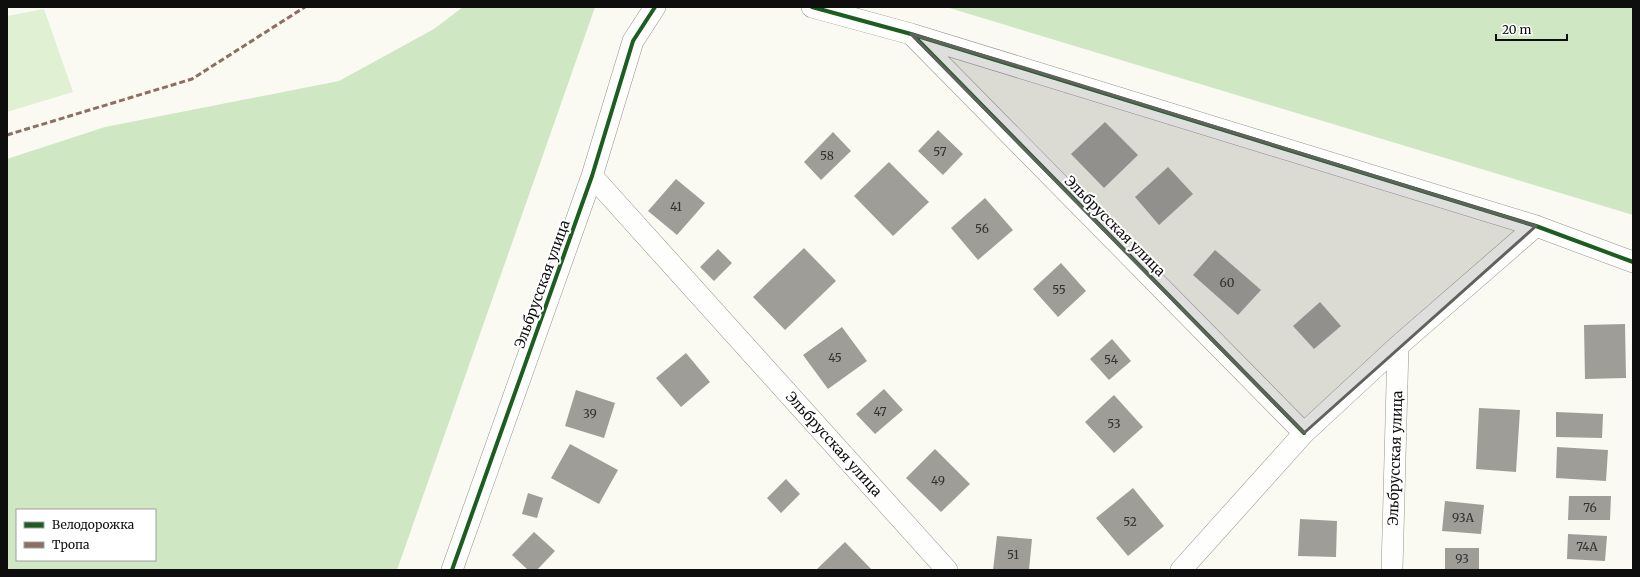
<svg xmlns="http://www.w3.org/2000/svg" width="1640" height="577" font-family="Merriweather,serif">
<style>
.green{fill:#e0f0d3}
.forest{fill:#cfe7c2;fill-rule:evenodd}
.building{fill:#9e9d98}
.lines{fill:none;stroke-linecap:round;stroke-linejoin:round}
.minor-casing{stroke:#949491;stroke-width:22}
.minor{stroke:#fefefd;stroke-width:21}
.quiet{stroke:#8d6e63;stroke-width:3;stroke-dasharray:6 3;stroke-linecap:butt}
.cycleway-casing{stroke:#fff;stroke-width:6}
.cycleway{stroke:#1b5e20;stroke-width:4}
.marked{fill:#61615e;fill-opacity:0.2;stroke:#61615e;stroke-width:3;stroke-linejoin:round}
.labels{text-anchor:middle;stroke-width:4;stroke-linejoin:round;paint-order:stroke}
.number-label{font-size:12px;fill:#323230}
.street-label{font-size:14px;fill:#0e0e0e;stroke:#fff}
</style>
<rect width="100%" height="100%" fill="#fafaf2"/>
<path class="green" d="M44,9L73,92L7,112V16Z"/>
<path class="forest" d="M463,7H595L397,570H7V159L105,127L339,81L434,29ZM17,510H155V560H17Z
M946,7H1633V215Z"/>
<path class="building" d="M1105,122L1138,155L1104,188L1071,154Z
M938,130L963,154L943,175L918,151Z
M833,132L851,151L821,180L804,162Z
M889,162L929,202L893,236L854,196Z
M1168,167L1193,194L1159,225L1135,197Z
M676,179L705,203L677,235L648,211Z
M985,198L1013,230L978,260L951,228Z
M804,248L836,281L785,330L753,297Z
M718,249L732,263L714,281L700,267Z
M1215,250L1261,290L1238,315L1193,275Z
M1061,263L1086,291L1058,317L1033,289Z
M1320,302L1341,326L1314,349L1293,326Z
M1625,324L1626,378L1585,379L1584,325Z
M842,327L867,361L828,389L803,355Z
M1112,339L1131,361L1109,380L1090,359Z
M686,353L710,382L681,407L656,378Z
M884,389L903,410L875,434L856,414Z
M576,390L615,403L604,438L565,426Z
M1114,395L1143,427L1114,453L1085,422Z
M1479,408L1520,410L1516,472L1476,469Z
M1556,412L1603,414L1602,438L1556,437Z
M570,444L618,470L599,504L551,478Z
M1557,447L1608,450L1606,481L1556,478Z
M935,449L970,484L941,512L906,478Z
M786,479L800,494L781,513L767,498Z
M1133,488L1164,526L1128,556L1096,518Z
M528,493L543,498L537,518L522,514Z
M1569,496H1611L1610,520H1568Z
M1445,501L1484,505L1481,534L1442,531Z
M1300,519L1337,521L1336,557L1298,556Z
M534,532L555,551L537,570H528L512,555Z
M1568,534L1607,536L1605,561L1567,559Z
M997,536L1032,539L1029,570H993Z
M845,542L872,570H816Z
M1445,548H1479V569H1445Z"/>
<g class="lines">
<g class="minor-casing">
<path id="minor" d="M812,7L911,34L1536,226L1633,262
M913,36L1304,433
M592,176L947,570
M452,570L592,176L633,41L655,7
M1181,570L1304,433L1398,346L1536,226
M1392,570L1398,346"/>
</g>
<use href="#minor" class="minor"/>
<path class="quiet" d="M7,135L192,79L305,7"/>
<g class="cycleway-casing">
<path id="cycleway" d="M812,7L911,34L1536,226L1633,262
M913,35L1304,433
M452,570L592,176L633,41L655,7"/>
</g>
<use href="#cycleway" class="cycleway"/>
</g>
<path class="marked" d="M911,34L1025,68L1536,226L1304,433Z"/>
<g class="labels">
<g class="number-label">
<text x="940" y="156">57</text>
<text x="827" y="160">58</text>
<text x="676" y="211">41</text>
<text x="982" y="233">56</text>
<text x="1227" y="287">60</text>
<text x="1059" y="294">55</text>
<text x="835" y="362">45</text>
<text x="1111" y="364">54</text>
<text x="880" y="416">47</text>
<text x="590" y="418">39</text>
<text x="1114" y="428">53</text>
<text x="938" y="485">49</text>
<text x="1590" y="512">76</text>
<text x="1463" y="522">93А</text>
<text x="1130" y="526">52</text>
<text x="1587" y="551">74А</text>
<text x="1013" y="559">51</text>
<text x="1462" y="563">93</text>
</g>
<g class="street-label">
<text transform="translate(1115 226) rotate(45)" y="5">Эльбрусская улица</text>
<text transform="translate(542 284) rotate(-70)" y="5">Эльбрусская улица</text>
<text transform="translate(834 444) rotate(48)" y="5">Эльбрусская улица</text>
<text transform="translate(1395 458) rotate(-88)" y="5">Эльбрусская улица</text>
</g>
</g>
<rect width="1640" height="577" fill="none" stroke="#0e0e0e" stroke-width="16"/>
<rect x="16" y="509" width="140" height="52" fill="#ffffff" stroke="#9f9f9f"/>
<rect x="24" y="522" width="20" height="6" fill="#1b5e20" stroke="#9f9f9f"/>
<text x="52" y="529" font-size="12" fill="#0e0e0e">Велодорожка</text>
<rect x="24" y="542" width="20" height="6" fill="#8d6e63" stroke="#9f9f9f"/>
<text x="52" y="549" font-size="12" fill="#0e0e0e">Тропа</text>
<path d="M1496 34v6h71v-6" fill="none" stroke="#0e0e0e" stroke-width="2"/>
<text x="1502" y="34" font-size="12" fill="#0e0e0e" stroke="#ffffff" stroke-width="3" paint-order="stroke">20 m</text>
</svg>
